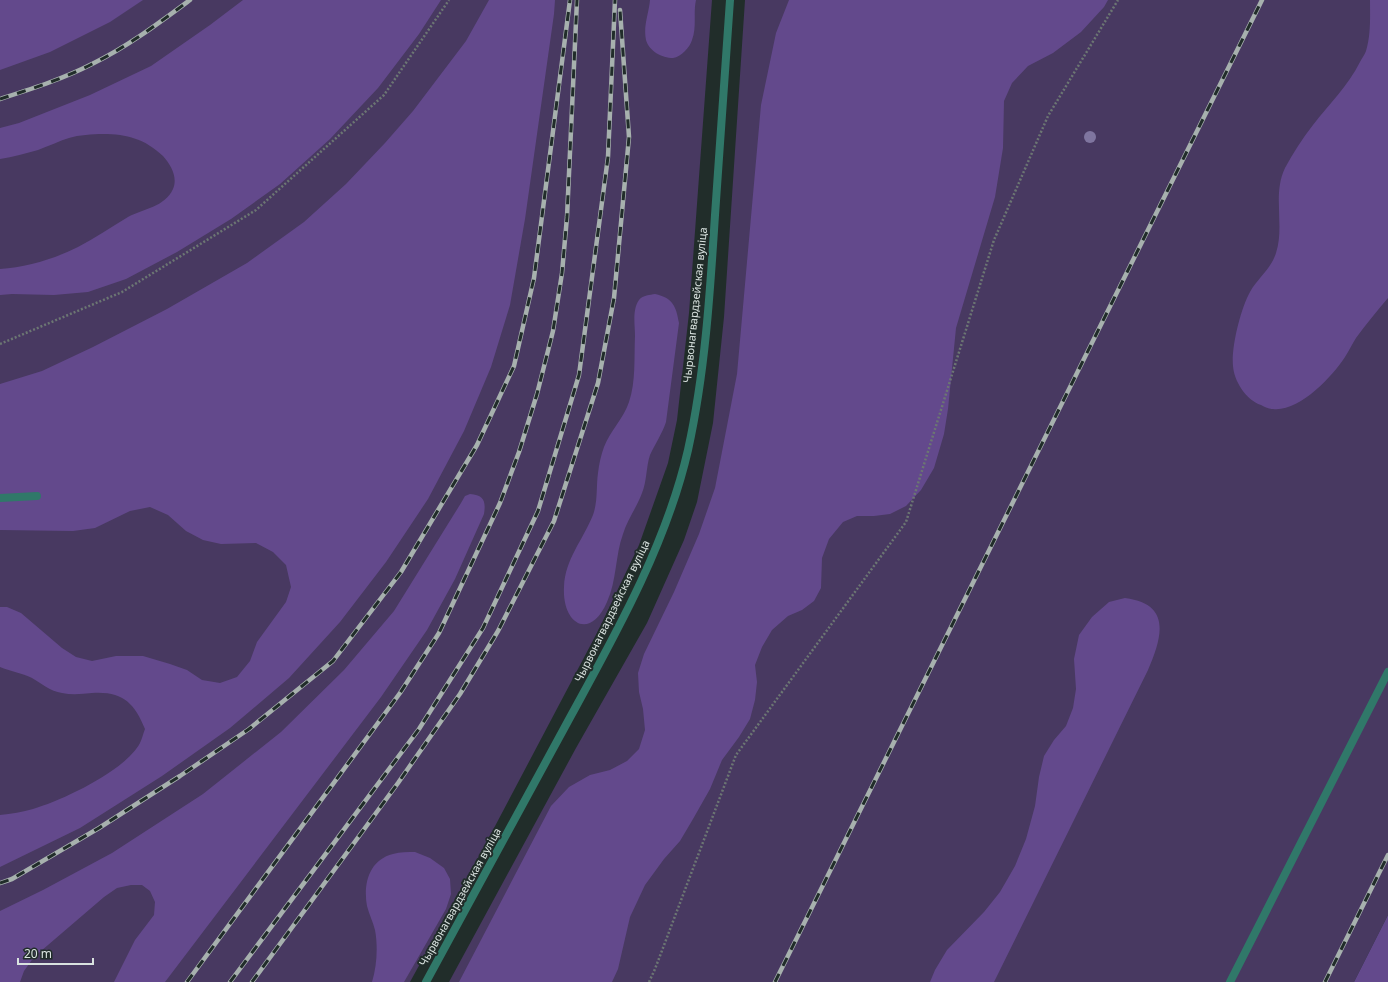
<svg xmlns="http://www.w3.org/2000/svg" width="1388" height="982" font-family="'Noto Sans',sans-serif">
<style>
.green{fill:#483961}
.forest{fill:#63498c}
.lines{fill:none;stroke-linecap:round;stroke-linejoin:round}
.path{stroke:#6c7673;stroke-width:2.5;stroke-dasharray:2 2;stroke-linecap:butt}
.service{stroke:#307869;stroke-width:8}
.minor{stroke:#307869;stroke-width:8}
.rail-casing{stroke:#a7b1ae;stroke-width:4.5}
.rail{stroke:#212d2a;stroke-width:3;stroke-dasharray:9;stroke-linecap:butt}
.tree{fill:#7f759f}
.labels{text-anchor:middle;stroke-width:4;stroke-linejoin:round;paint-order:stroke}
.street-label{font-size:11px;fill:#d9e2df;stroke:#212d2a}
</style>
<rect width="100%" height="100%" fill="#212d2a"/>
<path class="green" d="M0,0H712L689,313L677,420L668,463L639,545L598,631L484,847L410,982H0Z
M745,0H1388V915L1354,982H449L576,748L647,623L684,540L697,502L713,423L724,317Z"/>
<path class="forest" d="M0,0H143L110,22L50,52L0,70Z
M243,0H441L419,34L378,88L330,139L280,184L231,219L177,252L126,279L88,292L54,295L12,294L0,295V269C27,267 54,259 78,247C95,238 111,227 128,217C143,209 165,207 173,189C178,177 171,165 163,156C145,139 127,134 103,134C92,134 79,135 69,138C59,141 49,146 38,150C26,153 13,157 0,159V128L19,123L90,95L151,66L210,25Z
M489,0H555L554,14L525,219L510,305L491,367L464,431L428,499L386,562L340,622L289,678L230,728L162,776L80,828L0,867V815C11,814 23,812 33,809C63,800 125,771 140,743C142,739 143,734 145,729C134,702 122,691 92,693C82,694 72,695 62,693C50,691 42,684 32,678C22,673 10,671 0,667V607H7L21,613L62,648L76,657L92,661L116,656H143L170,664L187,670L202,680L220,683L237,677L250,661L257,642L286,602L291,587L286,565L273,552L256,543L221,544L203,540L186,531L168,515L150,507L130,511L95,528L73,531L0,530V384L42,371L93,347L167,309L247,263L304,222L346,184L385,143L413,111L466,41Z
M650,0H696C693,13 697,27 692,40C690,47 681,57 673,58C662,58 649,51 646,40C643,26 649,13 650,0Z
M789,0H1108L1104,7L1081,32L1053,53L1028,66L1012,83L1004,101L1003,148L995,197L956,328L948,409L944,434L934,468L921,490L906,506L890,514L874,516H857L843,522L829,539L822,558L821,588L814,601L802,610L788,616L772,630L762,647L755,665L757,682L755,700L750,719L739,737L722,760L710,789L693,819L680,841L664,859L645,885L630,917L618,969L612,982H459L551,806L569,787L590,775L610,770L627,761L639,749L645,730L643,709L639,692L638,673L644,654L674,592L699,534L715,488L737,374L761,105L776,33Z
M1370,0H1388V298C1377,311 1366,324 1356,338C1352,344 1349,351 1345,357C1332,377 1299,412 1273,409C1269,409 1264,407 1261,405C1246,400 1234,381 1233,366C1231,347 1241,308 1250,292C1258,278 1271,269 1276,253C1285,225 1272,195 1285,168C1293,153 1302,139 1313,125C1329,104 1348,86 1360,62C1362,58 1365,54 1366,51C1371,35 1370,16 1370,0Z
M655,294C673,298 676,306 679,323L666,422C662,434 655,444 650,455C646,467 647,481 642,493C637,507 627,520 623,534C615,556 617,580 607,602C590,641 562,624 564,587C565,559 583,540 593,515C598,501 596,487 598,473C599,464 601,455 604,447C610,431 624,418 629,402C636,382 634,357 635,336C635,325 632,310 639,300C643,295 650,295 655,294Z
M470,494C484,495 486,501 484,514L455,579L427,630L381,697L165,982H114L135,940L154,915L155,902L150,891L142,885H131L117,888L104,897L34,957L24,971L20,982H0V911L43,890L112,853L203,794L281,732L344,670L394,611L461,503L465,496Z
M1125,598C1172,604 1162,637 1148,670L994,982H930L935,970L947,950L984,912L1000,892L1015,866L1026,839L1035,806L1039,777L1044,756L1054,740L1066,726L1073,708L1076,689L1074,659L1079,635L1092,617L1109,602Z
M415,852L430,858L444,868L450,879L451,894L446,909L404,982H372C377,966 378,946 375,930C373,922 369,914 367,906C363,884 369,860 393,854C400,852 408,852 415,852Z
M1388,915V982H1354Z"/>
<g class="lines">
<path class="path" d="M0,344L122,292L256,210L384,95L449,0
M649,982L655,969L736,755L906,522L994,240L1048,116L1118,0"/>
<path class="service" d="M0,498L37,496
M1230,982L1388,672"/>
<path class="minor" d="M426,982C473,896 520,810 567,723C614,637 666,546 688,450C705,373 710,294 715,215C720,143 725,72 730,0"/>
<g class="rail-casing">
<path id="rail" d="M0,99C31,89 63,79 92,64C127,47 159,23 190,0
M0,883L12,879L99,828L180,776L249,729L333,661L401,572L477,445L514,366L534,278L570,0
M187,982L400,693L439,633L500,503L519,452L537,394L553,331L562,273L567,217L577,0
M230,982L419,729L483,628L538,511L579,375L608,157L615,0
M252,982L398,783L460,694L498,631L554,521L598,383L614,298L629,137L620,10
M775,982L1262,0
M1325,982L1388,855"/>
</g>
<use href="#rail" class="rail"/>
</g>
<circle class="tree" cx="1090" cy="137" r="6"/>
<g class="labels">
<g class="street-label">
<text transform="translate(695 305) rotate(-84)" y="4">Чырвонагвардзейская вуліца</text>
<text transform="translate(612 611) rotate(-64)" y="4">Чырвонагвардзейская вуліца</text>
<text transform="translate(460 897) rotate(-61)" y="4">Чырвонагвардзейская вуліца</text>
</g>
</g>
<path d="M18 958v6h75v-6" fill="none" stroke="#d9e2df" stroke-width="2"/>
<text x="24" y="958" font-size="12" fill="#d9e2df" stroke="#212d2a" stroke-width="3" paint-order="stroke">20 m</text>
</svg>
